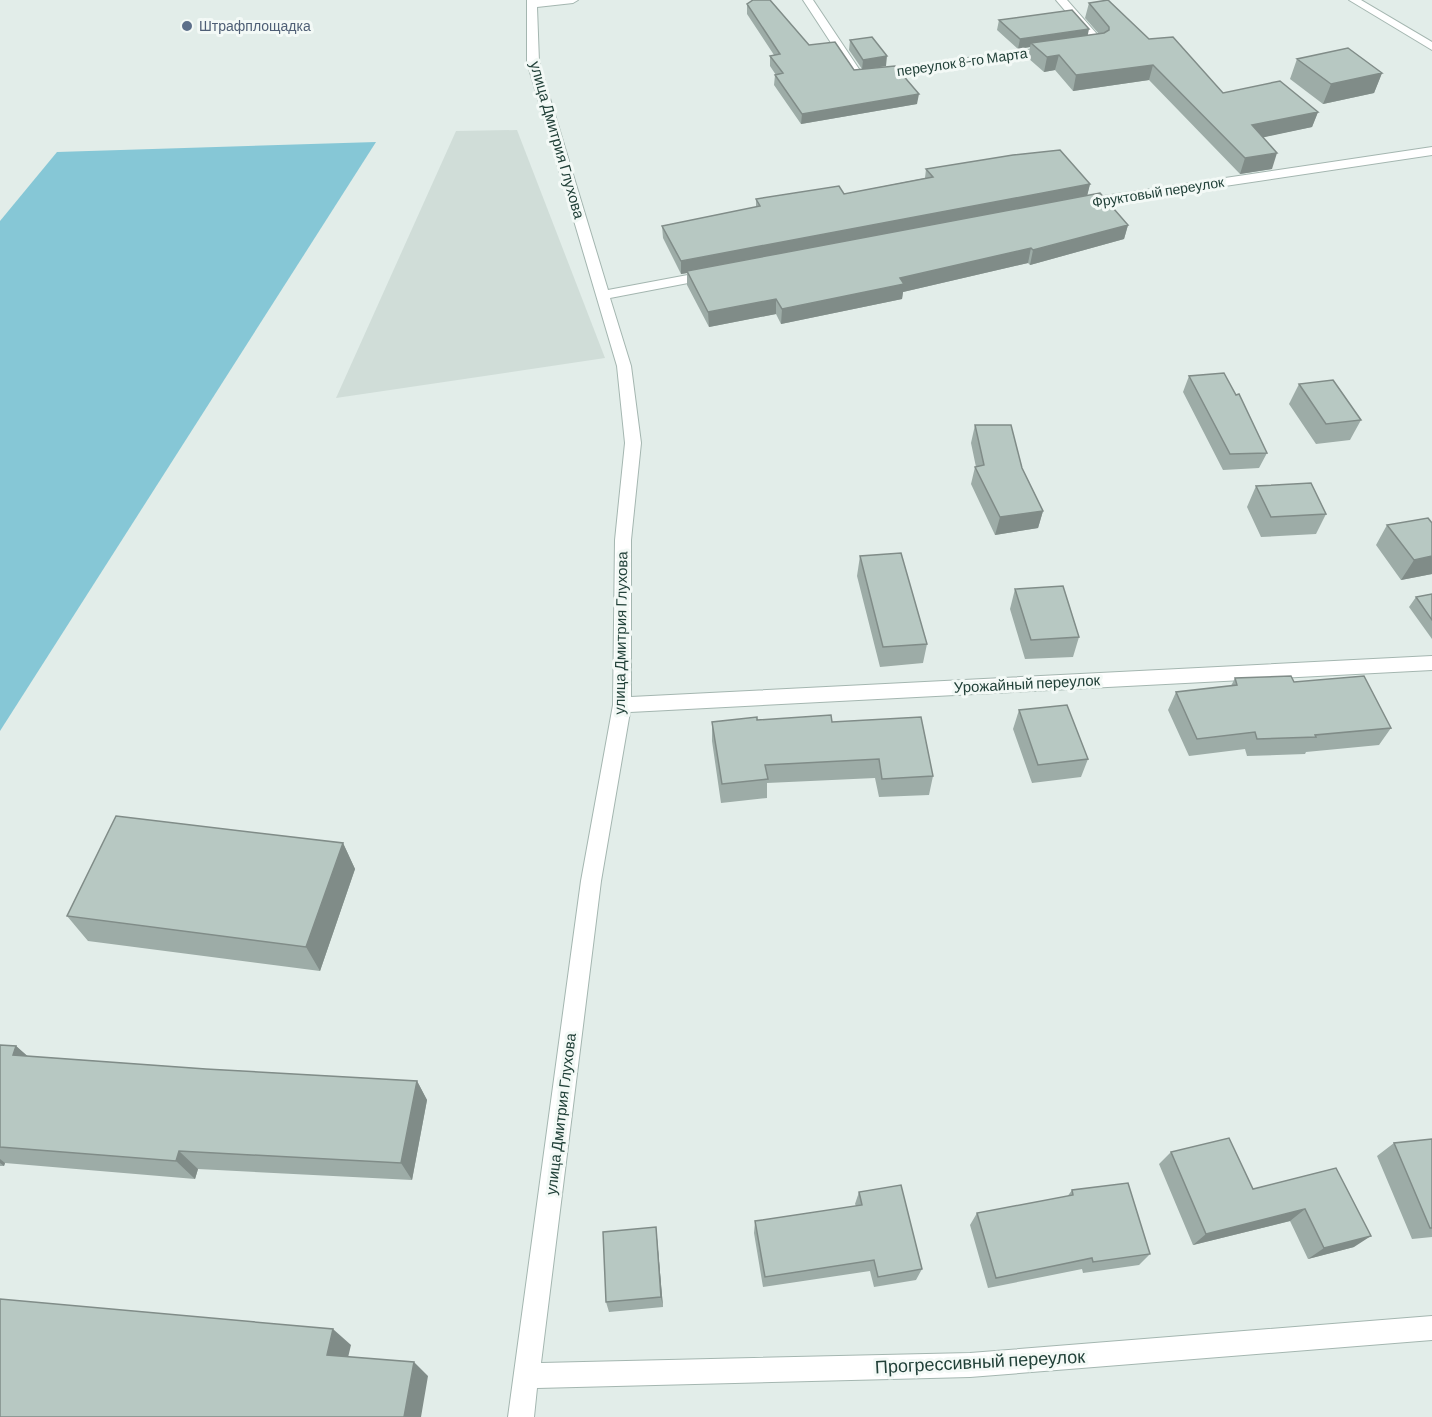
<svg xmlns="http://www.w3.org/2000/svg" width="1432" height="1417" font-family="Barlow,sans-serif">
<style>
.built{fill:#d0ddd8}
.water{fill:#86c7d6}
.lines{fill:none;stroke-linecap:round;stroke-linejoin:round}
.lane-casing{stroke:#a4b6b0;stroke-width:2}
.street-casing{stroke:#a4b6b0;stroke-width:2}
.lane{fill:#fff;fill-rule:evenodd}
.street{fill:#fff;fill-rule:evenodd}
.wall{fill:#9daca7}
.shaded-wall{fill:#808c88}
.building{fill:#b7c8c2;stroke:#808c88;stroke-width:1.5}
.service-dot{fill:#5c6f8a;stroke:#f3f9f6;stroke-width:2}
.labels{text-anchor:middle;stroke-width:6;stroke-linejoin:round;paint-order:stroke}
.far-service-label{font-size:14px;fill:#4e5e75;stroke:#f3f9f6;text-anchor:start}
.far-street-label{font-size:14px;fill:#214038;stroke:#f3f9f6}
.street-label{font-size:15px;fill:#214038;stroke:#f3f9f6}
.near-street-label{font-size:18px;fill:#214038;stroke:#f3f9f6}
</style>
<rect width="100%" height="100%" fill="#e2ede9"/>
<path class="built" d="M517,130L605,358L336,398L456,131Z"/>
<path class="water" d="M376,142L0,731V221L57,152Z"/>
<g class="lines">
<g class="lane-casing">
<path id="lane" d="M1349,0H1361L1432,42V50Z"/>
</g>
<g class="street-casing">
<path id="street" d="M527,0H578L573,3L537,7L539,62L608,290L709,271L716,275L709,279L610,298L631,366L641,443L631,540V697L1432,656V670L630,712L601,881L541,1363L970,1353L1432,1316V1340L970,1377L537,1388L534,1417H508L581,881L613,705L615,540L625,443L617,366L527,62Z
M803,0H813L861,72L1051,47L1057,50L1051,53L858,79L854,78Z
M1056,0H1067L1103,41V45L1084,47V43L1091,41Z
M1432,147V155L1084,207L1078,203L1084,199Z"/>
</g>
<use href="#lane" class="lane"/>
<use href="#street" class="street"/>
</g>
<path class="wall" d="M1089,3L1149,39L1223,93L1318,112L1312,127L1263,137L1272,169L1240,174L1149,80L1073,91L1055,70L1044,72L1028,58L1030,47L1018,49L997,30L999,20L1088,35L1099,34L1085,18Z
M747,4L809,45L854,70L862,69L849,50L850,40L886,66L866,69L917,104L801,124L774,85L775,75H776L770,66V56L774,55L747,14Z
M1297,59L1382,73L1374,93L1323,104L1290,79Z
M926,169L1090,184L1087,196L1128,225L1124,239L1030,265L1028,263L903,292L902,299L781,324L776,314L709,327L687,285V273L681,274L663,238L662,226L756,207V199L844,194L925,178Z
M1189,376L1267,453L1259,468L1223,470L1183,392Z
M1299,384L1361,420L1350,440L1316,444L1289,404Z
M975,425L1022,468L1043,511L1038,528L995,535L971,484L975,467H976L971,443Z
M1256,486L1326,514L1316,534L1261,537L1247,507Z
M1432,523V574L1401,580L1376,545L1387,525Z
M860,556L927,644L923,663L880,667L857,576Z
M1015,589L1079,637L1073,657L1025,659L1010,609Z
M1432,594V639L1409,607L1416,597Z
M1235,678L1391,728L1379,745L1306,752L1305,754L1247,756L1245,749L1189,756L1168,710L1176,692L1231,686Z
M1019,710L1088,759L1081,777L1032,783L1013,729Z
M757,720L832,722L933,776L929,795L879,797L875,778L767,783V798L721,803L712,741V722Z
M343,843L355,869L320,971L88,941L67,916Z
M0,1045L16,1046L27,1056L206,1069L417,1081L427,1100L412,1180L198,1169L195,1179L5,1163L4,1166H0Z
M1432,1139V1237L1412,1239L1377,1156L1394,1143Z
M1171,1152L1253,1189L1336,1168L1354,1247L1308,1259L1290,1221L1193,1245L1159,1164Z
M1072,1190L1150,1254L1139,1265L1083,1273L1082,1269L988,1288L970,1225L977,1213L1067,1197Z
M859,1192L922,1269L916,1280L874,1287L870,1271L763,1287L754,1233L755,1221L856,1206L855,1204Z
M656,1227L663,1307L609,1312L606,1302Z"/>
<path class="shaded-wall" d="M1089,29L1087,39L1031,43L1030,47L1018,49L1020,39Z
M1059,55L1055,70L1044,72L1047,57Z
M887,56L886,66L862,70L863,60Z
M1153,65L1149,80L1073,91L1076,75Z
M1382,73L1374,93L1323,104L1331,84Z
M919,94L917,104L801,124L802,114Z
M1318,112L1312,127L1247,141L1252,125Z
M1277,153L1272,169L1240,174L1245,158Z
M1090,184L1087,196L687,271V273L681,274V261Z
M1128,225L1124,239L1030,265L1033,250Z
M1031,248L1028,263L903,292L902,299L781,324L782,309L900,278Z
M776,299V314L709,327L708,312Z
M1043,511L1038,528L995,535L1000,517Z
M1432,556V574L1401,580L1414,560Z
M343,843L355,869L320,971L306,947Z
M16,1046L39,1066L13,1055Z
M417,1081L427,1100L412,1180L401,1163Z
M179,1151L198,1169L195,1179L176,1161Z
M0,1159L5,1163L4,1166L0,1163Z
M1305,1209L1290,1221L1193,1245L1206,1234Z
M656,1227L657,1238L663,1307L661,1297Z
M1371,1236L1354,1247L1308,1259L1324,1248Z
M333,1329L351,1345L345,1370L327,1355Z
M414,1362L428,1376L421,1417H404Z"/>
<path class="building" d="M753,0H770L809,45L835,42L854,70L895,66L919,94L802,114L775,75L783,73L770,56L780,54L747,4Z
M1108,0L1149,39L1173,37L1223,93L1280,81L1318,112L1252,125L1277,153L1245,158L1153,65L1076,75L1059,55L1047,57L1031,43L1104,33L1109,30V27L1089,3Z
M1072,10L1089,29L1020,39L999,20Z
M872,37L887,56L863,60L850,40Z
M1348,48L1382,73L1331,84L1297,59Z
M1060,150L1090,184L681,261L662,226L760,206L756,199L839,186L844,194L933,177L926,169L1013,155Z
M1100,193L1128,225L1033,250L1031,248L900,278L904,284L782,309L776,299L708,312L687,271Z
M1224,373L1236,395L1239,394L1267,453L1230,454L1189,376Z
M1333,380L1361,420L1326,424L1299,384Z
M975,425H1011L1022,468L1043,511L1000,517L975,467L984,465Z
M1311,483L1326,514L1271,517L1256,486Z
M1428,518L1432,523V556L1414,560L1387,525Z
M901,553L927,644L883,647L860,556Z
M1063,586L1079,637L1031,640L1015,589Z
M1432,594V620L1416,597Z
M1291,676L1294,682L1364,676L1391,728L1315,735L1316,737L1257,739L1255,732L1197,739L1176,692L1237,685L1235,678Z
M1067,705L1088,759L1038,765L1019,710Z
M831,715L832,722L921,717L933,776L882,779L879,759L765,765L768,779L722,784L712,722L757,717V720Z
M116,816L343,843L306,947L67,916Z
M0,1045L16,1046L13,1055L206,1069L417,1081L401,1163L179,1151L176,1161L0,1147Z
M1229,1138L1253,1189L1336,1168L1371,1236L1324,1248L1305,1209L1206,1234L1171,1152Z
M1432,1139V1228H1430L1394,1143Z
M1128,1183L1150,1254L1093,1262L1092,1258L996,1278L977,1213L1073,1195L1072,1190Z
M901,1185L922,1269L878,1277L874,1260L765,1277L755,1221L862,1205L859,1192Z
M656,1227L661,1297L606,1302L603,1232Z
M0,1299L333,1329L327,1355L414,1362L404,1417H0Z"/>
<circle class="service-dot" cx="187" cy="26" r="6"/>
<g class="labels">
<g class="far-service-label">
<text x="199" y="31">Штрафплощадка</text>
</g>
<g class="far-street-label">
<text transform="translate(962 62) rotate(-8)" y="5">переулок 8-го Марта</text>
<text transform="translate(1158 192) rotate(-9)" y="5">Фруктовый переулок</text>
</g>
<g class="street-label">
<text transform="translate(557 140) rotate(74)" y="5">улица Дмитрия Глухова</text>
<text transform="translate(621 633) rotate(-89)" y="5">улица Дмитрия Глухова</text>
<text transform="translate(1027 684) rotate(-3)" y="5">Урожайный переулок</text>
<text transform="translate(561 1114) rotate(-83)" y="5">улица Дмитрия Глухова</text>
</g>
<g class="near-street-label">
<text transform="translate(980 1362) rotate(-3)" y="6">Прогрессивный переулок</text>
</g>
</g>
</svg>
